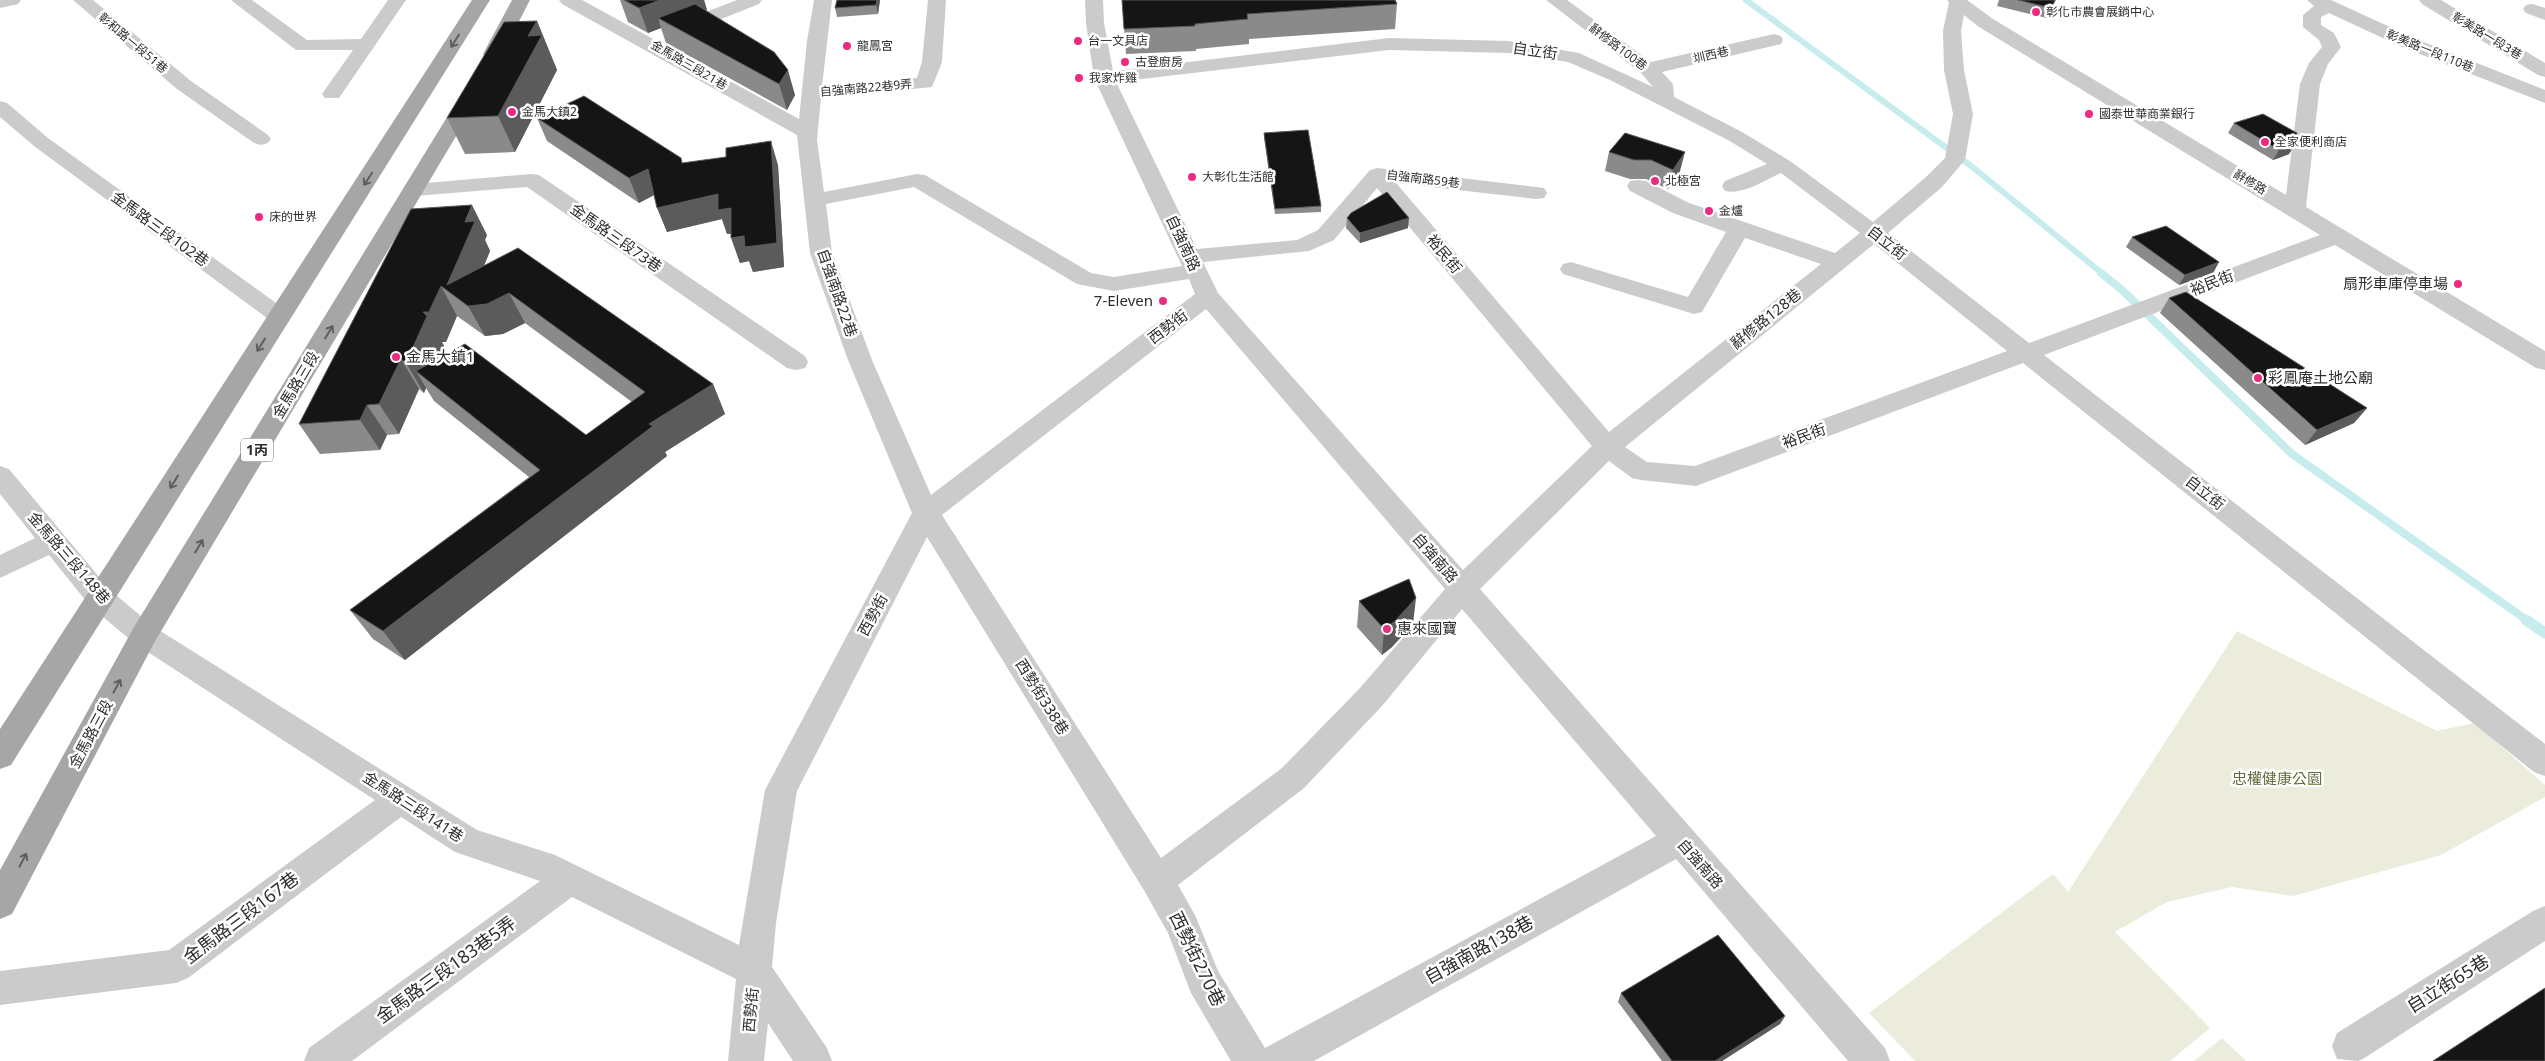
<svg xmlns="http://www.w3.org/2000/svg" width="2545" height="1061" font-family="'Noto Sans','Noto Sans TC',sans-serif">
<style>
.green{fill:#ebecdb}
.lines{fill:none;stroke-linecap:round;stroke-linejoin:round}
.stream-far2{stroke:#c7eced;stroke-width:6}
.stream-far1{stroke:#c7eced;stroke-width:8}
.stream{stroke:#c7eced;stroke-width:11}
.minor{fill:#cbcbcb;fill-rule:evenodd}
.major{fill:#a6a6a6;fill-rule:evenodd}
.wall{fill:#8a8a8a;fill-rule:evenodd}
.shaded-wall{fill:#5b5b5b}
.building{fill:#151515;stroke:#5b5b5b}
.oneway{stroke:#5e5e5e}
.poi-dot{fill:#ec2a81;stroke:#fff;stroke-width:2}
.labels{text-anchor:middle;stroke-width:5;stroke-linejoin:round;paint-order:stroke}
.far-poi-label{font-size:12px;fill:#2e2e2e;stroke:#fff;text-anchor:start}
.far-street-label{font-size:12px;fill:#2e2e2e;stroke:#fff}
.shield{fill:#fff;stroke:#6d6d6d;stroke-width:1}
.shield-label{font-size:14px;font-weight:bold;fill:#2e2e2e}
.street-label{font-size:15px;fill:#2e2e2e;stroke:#fff}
.poi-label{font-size:15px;fill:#2e2e2e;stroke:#fff;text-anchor:start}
.park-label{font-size:15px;fill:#646c3a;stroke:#fff}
.near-street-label{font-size:18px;fill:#2e2e2e;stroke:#fff}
</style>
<rect width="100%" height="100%" fill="#fff"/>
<path class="green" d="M2237,631L2437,731L2475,723L2545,785V797L2441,855L2293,896L2232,887L2167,902L2115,932L2210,1028L2170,1061H1915L1869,1013L2053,874L2068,892Z
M2222,1038L2246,1061H2194Z"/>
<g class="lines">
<path class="stream-far2" d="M1746,0L1975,169L2103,274"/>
<path class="stream-far1" d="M2101,273L2122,290L2292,454L2528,621"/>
<path class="stream" d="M2526,620L2545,633"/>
<path class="minor" d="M0,0H21L18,4L0,8Z
M73,0H93L191,81L268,135L271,139L268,143L261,145L254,143L177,89Z
M231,0H252L307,40L361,39L388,0H406L339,98H325L322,94L353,50H296Z
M559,0H582L799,119L807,41L814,0H832L822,86L917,78L922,62L928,0H946L942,62L932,87L821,98L817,140L824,192L917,174L925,175L1091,273L1114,277L1182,266L1094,78L1086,23L1085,0H1103L1104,23L1113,71L1389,38L1509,41L1579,53L1653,87L1641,73L1546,0H1567L1651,62L1774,34L1781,36L1783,40L1781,44L1662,72L1673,84L1674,97L1742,132L1790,161L1873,222L1926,177L1945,158L1953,114L1944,70L1943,31L1949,2L1947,0H1967L1993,19L2286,195L2300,84L2309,63L2322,47L2319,40L2303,27V15L2314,6L2307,0H2331L2416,39L2545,90V103L2402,47L2329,13L2321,17V25L2334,33L2341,47L2328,64L2320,84L2306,207L2545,351V370L2536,368L2335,245L2044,355L2545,744V776L2534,772L2023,363L1696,486L1641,480L1632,478L1609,461L1480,589L1885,1048L1890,1061H1848L1676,859L1314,1061H1231L1191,993L1168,933L1145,892L927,537L797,791L776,923L772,967L827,1048L832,1061H793L768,1023L764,1061H728L736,979L572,897L352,1061H304L309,1048L540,881L455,852L401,817L188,978L176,983L0,1005V971L169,950L375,800L134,643L90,606L49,555L0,578V555L35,538L0,494V466L9,469L110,590L154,627L477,830L555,855L739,945L765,790L912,513L848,360L810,253L797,135L562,4ZM1964,15L1979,27L2320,235L2029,343L1888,233L1942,187L1965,160L1973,114L1964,70L1961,31ZM1389,50L1509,53L1568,62L1610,80L1728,140L1767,164L1725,181L1722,186L1725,191C1743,195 1765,180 1781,173L1860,233L1835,253L1689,203L1646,181L1638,180L1630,181L1627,186L1630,191L1673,213L1726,232L1688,297L1571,262L1563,264L1560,269L1563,274L1694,314L1702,312L1745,238L1821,264L1609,432L1396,183L1536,199L1544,198L1547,193L1544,188L1377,168L1370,170L1318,230L1297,240L1197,249L1116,82ZM914,187L1077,284L1114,291L1189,279L1195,294L931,495L872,360L832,253L826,204ZM1377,188L1592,446L1463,570L1218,293L1203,262L1309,251L1334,240ZM1874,244L2007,351L1695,466L1647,462L1625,447ZM1206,309L1445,589L1360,688L1282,768L1161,858L942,515ZM1462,609L1656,836L1265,1048L1218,971L1195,915L1178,885L1304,788L1382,706Z
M737,0H762L759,4L686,33H672L670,29L672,25Z
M2419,0H2441L2545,63V77L2538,75L2422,4Z
M2532,4L2545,8V20L2526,13L2523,9L2526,5Z
M0,101L7,103L48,138L287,311L291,316L287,321L279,324L271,321L34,146L0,117Z
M531,174L539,175L805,356L808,362L805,368L796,370L787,368L527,187L415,196L407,195L404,190L407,185L415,184Z
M2545,906V941L2363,1059L2358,1061L2337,1059L2332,1046L2337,1033L2533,911Z"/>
<path class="major" d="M472,0H490L11,765L0,769V729Z
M512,0H530L500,58H486L483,54Z
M470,90L477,92L480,96L154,643L12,914L0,919V870L134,627L460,96L463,92Z"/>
</g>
<path class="wall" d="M620,0H704L707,10H706L795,95L787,110L666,43L661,28L648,33L628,22Z
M880,0L878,14L837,17L835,8Z
M1122,0L1397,4L1395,29L1249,39V44L1196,49V51L1126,54Z
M1999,0H2056L2047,18L1997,6Z
M537,21L557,70L515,152L465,154L447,118Z
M537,118L683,163L778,165L784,267L753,272L749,261L740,263L731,234H727L722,219L667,232L654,195L639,203L547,141Z
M2234,123L2289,154L2273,160L2228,133Z
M1264,133L1321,206V212L1275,214L1264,138Z
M1625,133L1680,171L1668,189L1646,179H1630L1605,171L1609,152Z
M1347,218L1408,228L1360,243L1346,228Z
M487,235L485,240L490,251L484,266L713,384L725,414L665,452L667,456L405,660L373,639L350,610L529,477L434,401L426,388L424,393L419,389L399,434L387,435L380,450L320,454L299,424ZM457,316L485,336L503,334L525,323L632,402L586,435L439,359L444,346L442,342H446Z
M2132,237L2219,262L2213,273L2179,285L2126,247Z
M2169,298L2367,408L2354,423L2305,445L2160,313Z
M1359,601L1413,624L1392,647L1382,655L1357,627Z
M1621,993L1785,1016L1780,1024L1722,1061H1662L1618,1002Z"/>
<path class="shaded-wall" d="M660,0H704L707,10L669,25L658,18L661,28L648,33L639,8Z
M877,0H880L878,14L876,5Z
M537,21L557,70L515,152L498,116L528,36Z
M788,70L795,95L787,110L779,84Z
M771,141L778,165L784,267L753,272L749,261L740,263L731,238L744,236Z
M2296,144L2289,154L2273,160L2279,150Z
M1685,152L1680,171L1668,189L1673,170Z
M648,169L658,193L639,203L629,178Z
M718,194L731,208L739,232L727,234L722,219L667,232L657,208Z
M472,205L487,235L485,240L490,251L467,306L447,285L465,222Z
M1409,218L1408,228L1360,243V233Z
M2219,262L2213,273L2179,285L2185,275Z
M441,286L457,316L446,342H442L444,346L429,382L416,371L426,388L424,393L406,363L423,312Z
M509,293L525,323L503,334L485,336L468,306Z
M401,359L419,389L399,434L379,404Z
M713,384L725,414L665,452L667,456L405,660L383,631L649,424Z
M367,405L387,435L380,450L360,420Z
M2367,408L2354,423L2305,445L2317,430Z
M1416,598L1413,624L1392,647L1382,655L1384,629Z
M1785,1016L1780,1024L1722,1061H1715Z"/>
<path class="building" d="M624,0H660L639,8Z
M837,0H877L876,5L835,8Z
M1122,0H1395L1397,4L1247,14L1248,19L1195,24V26L1124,29Z
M2018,0H2055L2051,8Z
M695,4L774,52L788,70L779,84L658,18Z
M537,21L528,36L542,35L498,116L447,118L504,22Z
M584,96L681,158L682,163L726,157V148L771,141L777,243L745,247L744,236L731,238V208L718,210V194L657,208L648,169L629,178L537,118Z
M2263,114L2297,133L2296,144L2279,150L2234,123Z
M1308,130L1321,206L1275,209L1264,133Z
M1625,133L1685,152L1673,170L1651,160H1634L1609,152Z
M1387,192L1409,218L1360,233L1347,218L1351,213Z
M472,205L465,222L475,221L447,285L518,248L713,384L649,424L653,426L383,631L350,610L540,470L416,371L465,344L586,435L645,392L509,293L487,304L468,306L441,286L429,312H423L427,316L406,363L401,359L379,404L367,405L360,420L299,424L411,209Z
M2166,226L2219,262L2185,275L2132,237Z
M2186,292L2367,408L2317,430L2169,298Z
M1409,579L1416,598L1395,621L1384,629L1359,601Z
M1718,935L1785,1016L1715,1061H1672L1621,993Z
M2545,988V1061H2433Z"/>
<defs><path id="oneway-shaft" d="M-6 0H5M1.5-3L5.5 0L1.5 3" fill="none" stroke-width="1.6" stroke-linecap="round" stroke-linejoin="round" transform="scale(1.25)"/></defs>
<g class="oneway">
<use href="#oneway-shaft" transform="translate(455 41) rotate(122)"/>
<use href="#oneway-shaft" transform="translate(368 179) rotate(123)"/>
<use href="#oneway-shaft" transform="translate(329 332) rotate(-59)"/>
<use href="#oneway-shaft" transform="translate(261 345) rotate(122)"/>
<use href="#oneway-shaft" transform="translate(174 482) rotate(122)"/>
<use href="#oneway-shaft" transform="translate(199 546) rotate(-59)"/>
<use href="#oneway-shaft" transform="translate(117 686) rotate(-62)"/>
<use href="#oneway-shaft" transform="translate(23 860) rotate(-62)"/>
</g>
<g class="poi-dot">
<circle cx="2036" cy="12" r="5"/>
<circle cx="1078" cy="41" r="5"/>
<circle cx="847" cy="46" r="5"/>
<circle cx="1125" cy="62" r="5"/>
<circle cx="1079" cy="78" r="5"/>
<circle cx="512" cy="112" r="5"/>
<circle cx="2089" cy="114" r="5"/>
<circle cx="2265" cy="142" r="5"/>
<circle cx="1192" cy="177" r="5"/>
<circle cx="1655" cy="181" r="5"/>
<circle cx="1709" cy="211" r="5"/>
<circle cx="259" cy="217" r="5"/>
<circle cx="2458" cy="284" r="5"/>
<circle cx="1163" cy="301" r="5"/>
<circle cx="396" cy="357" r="5"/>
<circle cx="2258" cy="378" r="5"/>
<circle cx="1387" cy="629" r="5"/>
</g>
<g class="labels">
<g class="far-poi-label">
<text x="2046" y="16">彰化市農會展銷中心</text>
<text x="1088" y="45">台一文具店</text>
<text x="857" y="50">龍鳳宮</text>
<text x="1135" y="66">古登廚房</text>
<text x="1089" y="82">我家炸雞</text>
<text x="522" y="116">金馬大鎮2</text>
<text x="2099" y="118">國泰世華商業銀行</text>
<text x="2275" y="146">全家便利商店</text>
<text x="1202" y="181">大彰化生活館</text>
<text x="1665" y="185">北極宮</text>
<text x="1719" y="215">金爐</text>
<text x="269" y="221">床的世界</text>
</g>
<g class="far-street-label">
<text transform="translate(2487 36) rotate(31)" y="4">彰美路一段3巷</text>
<text transform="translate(133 43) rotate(40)" y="4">彰和路一段51巷</text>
<text transform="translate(1618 47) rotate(37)" y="4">辭修路100巷</text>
<text transform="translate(2430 51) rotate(22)" y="4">彰美路一段110巷</text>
<text transform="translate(1711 55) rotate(-13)" y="4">圳西巷</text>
<text transform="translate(689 65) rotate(30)" y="4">金馬路三段21巷</text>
<text transform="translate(866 88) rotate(-5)" y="4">自強南路22巷9弄</text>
<text transform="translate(1423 179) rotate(7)" y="4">自強南路59巷</text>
<text transform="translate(2250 182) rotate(31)" y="4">辭修路</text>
</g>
<rect class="shield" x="241" y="438.5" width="32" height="23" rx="4"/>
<g class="shield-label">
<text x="257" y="455">1丙</text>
</g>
<g class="street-label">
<text transform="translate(1535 51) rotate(8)" y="5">自立街</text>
<text transform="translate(160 229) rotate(36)" y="5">金馬路三段102巷</text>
<text transform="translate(616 238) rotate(35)" y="5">金馬路三段73巷</text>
<text transform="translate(1183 243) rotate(65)" y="5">自強南路</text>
<text transform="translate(1887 243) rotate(38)" y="5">自立街</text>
<text transform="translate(1444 254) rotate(50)" y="5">裕民街</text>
<text transform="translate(2212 283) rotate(-21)" y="5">裕民街</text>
<text transform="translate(837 293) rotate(71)" y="5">自強南路22巷</text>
<text transform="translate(1766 319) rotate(-39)" y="5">辭修路128巷</text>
<text transform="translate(1168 327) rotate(-37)" y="5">西勢街</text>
<text transform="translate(296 385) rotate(-59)" y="5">金馬路三段</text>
<text transform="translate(1804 436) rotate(-20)" y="5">裕民街</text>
<text transform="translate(2205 493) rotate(38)" y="5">自立街</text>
<text transform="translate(69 558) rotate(49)" y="5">金馬路三段148巷</text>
<text transform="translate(1435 558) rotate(49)" y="5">自強南路</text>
<text transform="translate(873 615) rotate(-62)" y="5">西勢街</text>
<text transform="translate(1042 697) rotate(58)" y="5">西勢街338巷</text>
<text transform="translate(91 734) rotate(-62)" y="5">金馬路三段</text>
<text transform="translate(413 807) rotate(33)" y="5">金馬路三段141巷</text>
<text transform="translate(1700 864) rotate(49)" y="5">自強南路</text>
<text transform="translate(751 1010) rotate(-85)" y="5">西勢街</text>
</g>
<g class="poi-label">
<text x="2448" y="289" text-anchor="end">扇形車庫停車場</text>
<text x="1153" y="306" text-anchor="end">7-Eleven</text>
<text x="406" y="362">金馬大鎮1</text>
<text x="2268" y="383">彩鳳庵土地公廟</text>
<text x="1397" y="634">惠來國寶</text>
</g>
<g class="park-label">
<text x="2277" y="784">忠權健康公園</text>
</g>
<g class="near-street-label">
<text transform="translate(241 918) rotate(-37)" y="6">金馬路三段167巷</text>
<text transform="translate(1479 950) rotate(-29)" y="6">自強南路138巷</text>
<text transform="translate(1197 959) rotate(64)" y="6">西勢街270巷</text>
<text transform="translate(446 970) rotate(-36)" y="6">金馬路三段183巷5弄</text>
<text transform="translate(2448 984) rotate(-32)" y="6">自立街65巷</text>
</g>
</g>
</svg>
